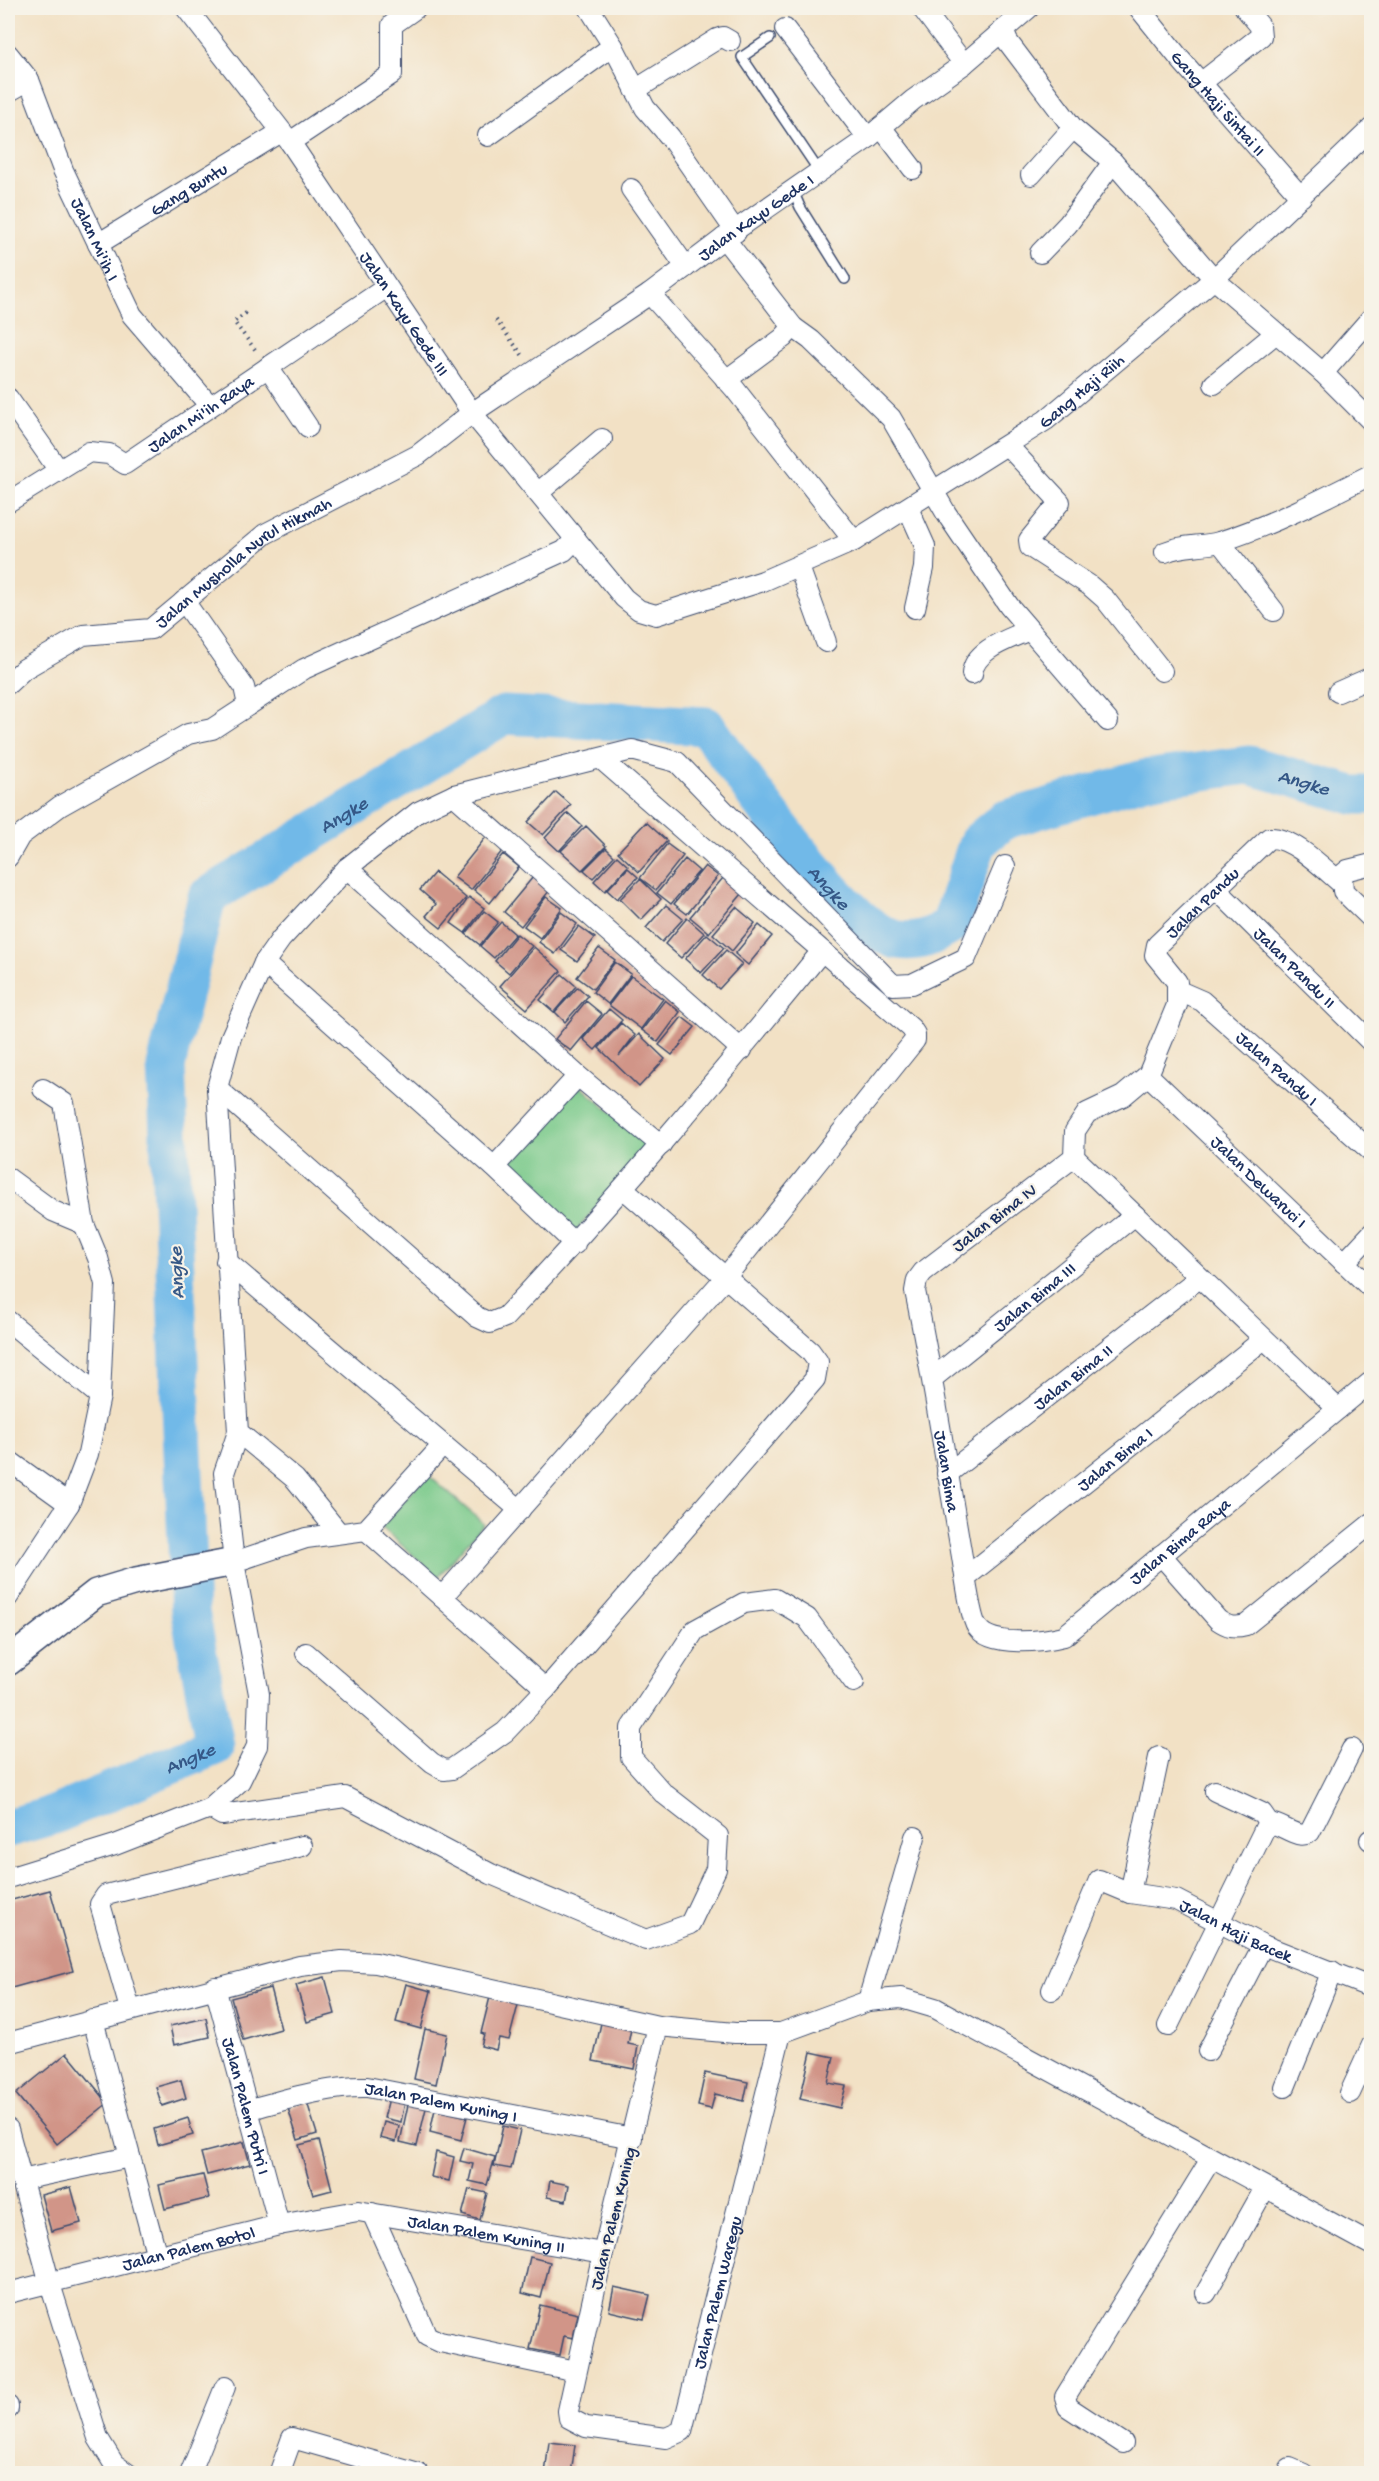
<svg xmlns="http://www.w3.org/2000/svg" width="1379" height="2481" font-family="'Gochi Hand',sans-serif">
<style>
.green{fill:#79c98a;stroke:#4a7c74;stroke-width:1.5}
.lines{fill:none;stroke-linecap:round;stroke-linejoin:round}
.river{stroke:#71b9e8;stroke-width:39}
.building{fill:#d19588}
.lane-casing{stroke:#3b4a6d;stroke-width:12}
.street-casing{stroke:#3b4a6d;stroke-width:22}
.secondary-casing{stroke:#3b4a6d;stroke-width:30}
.path{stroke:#3b4a6d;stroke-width:4;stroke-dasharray:1.5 4.5;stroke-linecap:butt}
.lane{stroke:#fff;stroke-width:9}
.street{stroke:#fff;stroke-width:20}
.secondary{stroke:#fff;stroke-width:27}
.labels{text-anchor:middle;stroke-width:4.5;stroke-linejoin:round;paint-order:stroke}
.street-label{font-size:18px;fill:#1b2f5e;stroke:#f7f3e8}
.water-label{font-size:20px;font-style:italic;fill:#355887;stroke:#f7f3e8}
</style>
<rect width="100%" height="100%" fill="#f7f3e8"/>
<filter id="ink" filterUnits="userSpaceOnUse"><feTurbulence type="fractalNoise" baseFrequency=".0167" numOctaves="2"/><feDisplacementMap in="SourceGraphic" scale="12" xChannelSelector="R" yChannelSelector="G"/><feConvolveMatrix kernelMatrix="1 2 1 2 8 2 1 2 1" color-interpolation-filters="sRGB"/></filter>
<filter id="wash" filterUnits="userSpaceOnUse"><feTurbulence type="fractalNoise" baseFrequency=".008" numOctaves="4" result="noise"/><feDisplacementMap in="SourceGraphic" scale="24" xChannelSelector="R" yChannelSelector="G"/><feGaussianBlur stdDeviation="1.35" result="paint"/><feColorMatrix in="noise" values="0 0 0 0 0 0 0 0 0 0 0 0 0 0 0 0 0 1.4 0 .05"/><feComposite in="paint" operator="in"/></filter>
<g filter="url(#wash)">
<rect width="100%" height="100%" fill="#f2e1c5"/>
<path class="green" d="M578,1084L648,1144L573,1235L504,1167Z
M427,1474L484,1524L438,1577L381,1527Z"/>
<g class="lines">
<path class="river" id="s1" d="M8,1828L54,1815L215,1746L190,1612L166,1066L207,897L504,715L706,726C738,770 849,934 899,940C920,943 933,936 950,926L978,842L1004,820L1144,779L1249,765L1353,795H1372"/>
</g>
<g id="blocks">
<path class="building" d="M556,792L571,805L543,835L528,822Z
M568,813L582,826L559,851L545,838Z
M646,822L667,841L639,872L618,852Z
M586,826L606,846L582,870L561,851Z
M486,837L503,850L471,890L454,877Z
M667,844L683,856L656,890L640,878Z
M606,848L614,856L593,878L584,870Z
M503,854L519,867L490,903L474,890Z
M617,856L628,866L605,891L594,881Z
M685,859L699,871L671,904L657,893Z
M705,866L718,876L687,914L674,904Z
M628,868L638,877L617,899L607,890Z
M435,872L466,898L441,928L426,916L436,904L420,890Z
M533,877L550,890L521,926L504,912Z
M723,878L742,894L709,933L690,917Z
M640,879L661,899L641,920L620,899Z
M469,897L484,908L465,933L451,923Z
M546,897L562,908L540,938L524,926Z
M666,905L683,919L662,942L646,928Z
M736,907L755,923L732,951L713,934Z
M484,911L498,922L480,945L466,934Z
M561,912L577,924L555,954L539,942Z
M687,918L704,933L681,958L665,944Z
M501,922L515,934L494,958L480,946Z
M759,925L772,936L748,965L735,954Z
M579,926L595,938L577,961L561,950Z
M517,934L532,946L509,973L495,961Z
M707,934L724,948L701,973L685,959Z
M534,947L561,971L527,1009L500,986Z
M599,948L615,960L593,989L577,977Z
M726,950L742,964L719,989L703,975Z
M615,962L631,974L608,1004L593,992Z
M562,974L576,986L554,1012L540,1000Z
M631,976L663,999L641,1029L609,1005Z
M578,987L588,996L565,1022L555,1012Z
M665,1000L680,1012L658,1042L642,1030Z
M586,1001L602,1014L571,1051L555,1039Z
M609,1009L622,1020L595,1050L583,1039Z
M682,1017L695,1027L672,1055L659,1045Z
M621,1023L635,1035L619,1056L639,1034L665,1059L639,1087L599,1048Z
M50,1890L73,1971L8,1989V1901Z
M325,1977L335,2014L307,2022L296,1985Z
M406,1984L431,1991L421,2029L396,2022Z
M270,1988L281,2029L243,2040L231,1998Z
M490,1997L518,2005L509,2040L499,2038L496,2050L481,2046L484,2034L481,2033Z
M206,2018L210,2037L174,2045L170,2026Z
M601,2023L631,2029L628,2044L638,2046L634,2069L593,2061Z
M425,2029L447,2034L436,2084L414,2079Z
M811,2052L834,2057L828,2083L846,2086L840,2108L800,2099Z
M67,2053L108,2103L57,2144L16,2094Z
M705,2073L748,2082L744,2101L715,2094L711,2109L698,2106Z
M181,2080L186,2098L162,2106L156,2087Z
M390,2094L406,2097L401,2122L384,2118Z
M409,2100L427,2104L417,2146L400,2142Z
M307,2102L317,2134L298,2140L288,2108Z
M435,2109L467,2117L461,2140L430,2132Z
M188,2118L193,2135L158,2145L154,2129Z
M384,2122L399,2126L396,2142L380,2138Z
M503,2126L520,2130L511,2169L494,2166Z
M319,2140L332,2190L313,2195L299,2145Z
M244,2142L250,2164L207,2175L201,2153Z
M464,2148L495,2157L487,2185L469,2181L473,2164L460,2161Z
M436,2152L454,2157L449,2181L431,2177Z
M203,2175L209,2198L165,2209L159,2185Z
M550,2181L569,2185L566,2201L547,2197Z
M71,2187L81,2223L51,2231L41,2195Z
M469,2189L487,2193L480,2220L462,2215Z
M530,2257L550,2262L541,2298L522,2293Z
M614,2287L650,2295L644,2319L609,2311Z
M540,2305L578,2314L573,2338L564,2336L560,2355L530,2349Z
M549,2442L575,2445L571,2474H545Z"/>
</g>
</g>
<g filter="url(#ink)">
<use href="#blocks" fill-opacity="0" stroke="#3b4a6d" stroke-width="1.5"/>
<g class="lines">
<g class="lane-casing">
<path id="lane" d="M770,38L742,57L819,171
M793,191L800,207L845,279"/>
</g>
<g class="street-casing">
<g id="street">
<path id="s2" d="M186,8L290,142L472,413L624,598L639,610L656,615L763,581L854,541L1046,420L1214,279L1113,162L1073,128L1008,42L1003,30"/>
<path d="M589,8L613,46L645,108L670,137L736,232"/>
<path d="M922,8L964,64"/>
<path id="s3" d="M1139,8L1180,59L1301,197"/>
<path d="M785,29L868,138"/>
<path id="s4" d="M8,54L29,80L63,170L132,315L210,406"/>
<path d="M1202,82L1261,36L1260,26L1245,8"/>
<path d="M635,90L717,39L723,37L730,41"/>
<path d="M8,92L29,80"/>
<path d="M881,127L913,169"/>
<path d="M1372,128L1214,279L1323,373L1372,422"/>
<path d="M488,136L613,46"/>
<path d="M290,142L392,74V25L416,8"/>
<path d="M1031,175L1073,128"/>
<path d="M631,189L686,267"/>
<path d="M724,238L793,327L811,340L891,418L946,513L1009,606L1108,721"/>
<path id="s5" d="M98,244L281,132"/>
<path d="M1040,253L1068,224L1113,162"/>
<path d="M650,294L734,388L854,541"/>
<path d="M268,367L308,427"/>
<path d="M1323,373L1372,317"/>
<path d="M726,380L783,338L793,327"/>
<path d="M1214,384L1276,333"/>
<path d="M8,398L58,469"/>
<path d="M1008,446L1060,502L1029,540L1030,547L1089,585L1105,599L1162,671"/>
<path d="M538,493L602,439"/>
<path id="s6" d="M8,502L89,452L109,454L125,464L387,287"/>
<path d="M908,508L925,546L924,568L915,608"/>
<path d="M1220,542L1274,611"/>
<path d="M1165,552C1183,544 1201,547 1219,542C1272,525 1323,499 1372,474"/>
<path d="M799,567L826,642"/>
<path d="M184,601L244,687L248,705"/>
<path d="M972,674C974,649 1010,639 1029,630"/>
<path id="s7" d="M8,684L24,669L83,635L151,629L265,534L418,455L472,413L650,294L724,238L868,138L913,100L964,64L1029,8"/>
<path d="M1338,692L1372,677"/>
<path d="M454,795L742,1050"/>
<path d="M8,857L20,836L60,806L188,734L212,729L304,669L564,551L576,539"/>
<path d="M1372,864L1348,870L1342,875L1343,891L1372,919"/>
<path d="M347,868L578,1076L661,1145"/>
<path id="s8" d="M1217,890L1372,1043"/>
<path d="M264,963L494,1167L575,1244"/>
<path id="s9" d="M1179,991L1202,1001L1372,1152"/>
<path id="s10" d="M1148,1075L1372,1289"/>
<path d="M217,1088L477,1317L490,1323L505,1317C616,1200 719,1077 821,952"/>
<path id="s11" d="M1074,1157L923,1272L917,1280L915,1291C933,1377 946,1464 961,1551C964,1567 970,1617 977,1627C991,1648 1044,1641 1064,1636L1372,1381"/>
<path id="s12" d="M1074,1157L1075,1131L1087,1113L1123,1096L1148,1075L1177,1005V982L1155,955L1157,945L1269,838C1292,836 1324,869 1342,884"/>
<path d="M1074,1157L1338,1409"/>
<path d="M494,1167L578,1076"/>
<path d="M8,1178L53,1211L84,1224"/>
<path d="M226,1261L520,1510"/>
<path d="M1344,1263L1372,1233"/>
<path d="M8,1321L100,1396"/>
<path id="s13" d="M933,1378L1135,1215"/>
<path d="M8,1460L69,1504"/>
<path id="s14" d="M947,1474L1199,1278"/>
<path d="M366,1530L546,1689"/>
<path d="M338,1532L295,1479L238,1432L217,1088L231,1037L264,963L281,939L347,868L418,812L454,795L632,750L677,762L893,985L912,984L966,958L1005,866"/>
<path d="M1161,1555L1218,1620C1228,1627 1234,1628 1246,1625L1372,1523"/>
<path d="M234,1562L306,1538L366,1530L443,1445"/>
<path id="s15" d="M966,1577L1264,1339"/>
<path d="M8,1597L69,1504L88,1454L100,1396L105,1284L98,1258L84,1224L64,1103L43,1089"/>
<path d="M442,1597L725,1278L915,1040V1034L911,1028L601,759"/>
<path d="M306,1653L432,1763L444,1770L452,1769L505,1732L546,1689L815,1379L818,1362L810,1351L624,1189"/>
<path d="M1215,1791L1262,1813L1269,1823"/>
<path d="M210,1808L222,1815L345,1797L491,1874L646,1940L690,1924L716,1869L718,1836L663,1793L631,1757V1728L695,1630L744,1603L775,1599L807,1618L854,1682"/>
<path d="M1370,1840H1372"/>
<path d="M8,1878L115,1845L210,1808L240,1781L257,1746L259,1694L234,1562L224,1473L238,1432"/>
<path d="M1130,1893L1159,1757"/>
<path id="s16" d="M215,1987L279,2225"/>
<path id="s17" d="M1052,1990L1099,1880L1130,1893L1176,1900L1263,1945L1372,1988"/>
<path d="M868,2001L915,1837"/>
<path d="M130,2009L100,1904L106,1895L302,1846"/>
<path d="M93,2020L157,2256"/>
<path id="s18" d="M658,2026L603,2253L568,2411L569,2418L586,2427L666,2438L682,2431L781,2033"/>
<path d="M1168,2026L1265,1828L1269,1823C1283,1824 1298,1841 1310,1832L1352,1749"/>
<path d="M8,2043L300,1966L342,1961L376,1963L658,2026L735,2033H781L868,2001L901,1998L935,2008L1372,2245"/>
<path d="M1208,2051L1263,1945"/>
<path d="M1285,2087L1332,1971"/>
<path d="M1350,2093L1372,2045"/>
<path id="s19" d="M250,2109C289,2099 327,2086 367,2087L632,2138"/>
<path d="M8,2129L50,2284L98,2438L114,2464L128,2474"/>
<path d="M21,2180L130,2157"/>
<path d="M372,2213L427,2336L440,2342L576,2371"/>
<path id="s20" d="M8,2293L279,2225L358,2211L603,2253"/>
<path d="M1206,2293L1265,2188"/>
<path d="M8,2406V2409"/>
<path d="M1123,2443L1068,2407L1065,2397L1211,2159"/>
<path d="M1290,2468L1304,2474"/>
<path d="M190,2474L225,2387"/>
<path d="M279,2474L292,2438L419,2474"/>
</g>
</g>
<g class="secondary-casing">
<path id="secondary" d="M8,1662L96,1593L136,1581L234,1562"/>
</g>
<path class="path" d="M246,313L234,322L257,352
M496,320L523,356"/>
<use href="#lane" class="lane"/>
<use href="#street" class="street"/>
<use href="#secondary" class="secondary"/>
</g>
</g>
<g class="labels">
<g class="street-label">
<text dy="6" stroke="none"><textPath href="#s3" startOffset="124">Gang Haji Sintai II</textPath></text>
<text dy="6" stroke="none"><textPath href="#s5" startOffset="106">Gang Buntu</textPath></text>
<text dy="6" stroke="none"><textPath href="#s7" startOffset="892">Jalan Kayu Gede I</textPath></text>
<text dy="6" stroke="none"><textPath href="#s4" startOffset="206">Jalan Mi'ih I</textPath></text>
<text dy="6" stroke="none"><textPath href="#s2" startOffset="376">Jalan Kayu Gede III</textPath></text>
<text dy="6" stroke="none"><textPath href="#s2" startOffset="1257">Gang Haji Riih</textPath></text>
<text dy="6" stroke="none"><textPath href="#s6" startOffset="225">Jalan Mi'ih Raya</textPath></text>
<text dy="6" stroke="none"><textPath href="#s7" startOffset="273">Jalan Musholla Nurul Hikmah</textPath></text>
<text dy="6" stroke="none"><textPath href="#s12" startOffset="326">Jalan Pandu</textPath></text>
<text dy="6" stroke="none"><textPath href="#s8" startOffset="110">Jalan Pandu II</textPath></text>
<text dy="6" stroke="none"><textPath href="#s9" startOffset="126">Jalan Pandu I</textPath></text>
<text dy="6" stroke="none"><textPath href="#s10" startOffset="154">Jalan Dewaruci I</textPath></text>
<text transform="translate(994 1217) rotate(-37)" y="6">Jalan Bima IV</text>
<text dy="6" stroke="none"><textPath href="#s13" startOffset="130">Jalan Bima III</textPath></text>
<text dy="6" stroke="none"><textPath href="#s14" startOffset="159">Jalan Bima II</textPath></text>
<text dy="6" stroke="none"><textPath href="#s15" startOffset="190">Jalan Bima I</textPath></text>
<text dy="6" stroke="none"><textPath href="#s11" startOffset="394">Jalan Bima</textPath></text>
<text dy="6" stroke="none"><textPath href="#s11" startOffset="794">Jalan Bima Raya</textPath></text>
<text dy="6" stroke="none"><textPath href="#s17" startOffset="267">Jalan Haji Bacek</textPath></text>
<text dy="6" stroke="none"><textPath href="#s19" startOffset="195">Jalan Palem Kuning I</textPath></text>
<text dy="6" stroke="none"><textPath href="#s16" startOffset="123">Jalan Palem Putri I</textPath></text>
<text transform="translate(612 2218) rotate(-76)" y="6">Jalan Palem Kuning</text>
<text dy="6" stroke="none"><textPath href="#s20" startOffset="490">Jalan Palem Kuning II</textPath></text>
<text dy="6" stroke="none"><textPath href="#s20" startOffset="186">Jalan Palem Botol</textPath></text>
<text dy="6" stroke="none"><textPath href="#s18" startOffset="663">Jalan Palem Waregu</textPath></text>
</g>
<g class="water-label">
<text dy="7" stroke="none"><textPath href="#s1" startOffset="2408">Angke</textPath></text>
<text dy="7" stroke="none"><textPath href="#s1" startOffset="1239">Angke</textPath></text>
<text dy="7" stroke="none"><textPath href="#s1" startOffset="1833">Angke</textPath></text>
<text transform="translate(175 1273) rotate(-93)" y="7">Angke</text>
<text dy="7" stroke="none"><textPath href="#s1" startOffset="195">Angke</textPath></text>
</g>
</g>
<rect width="1379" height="2481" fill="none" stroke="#f7f3e8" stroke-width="30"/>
</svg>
